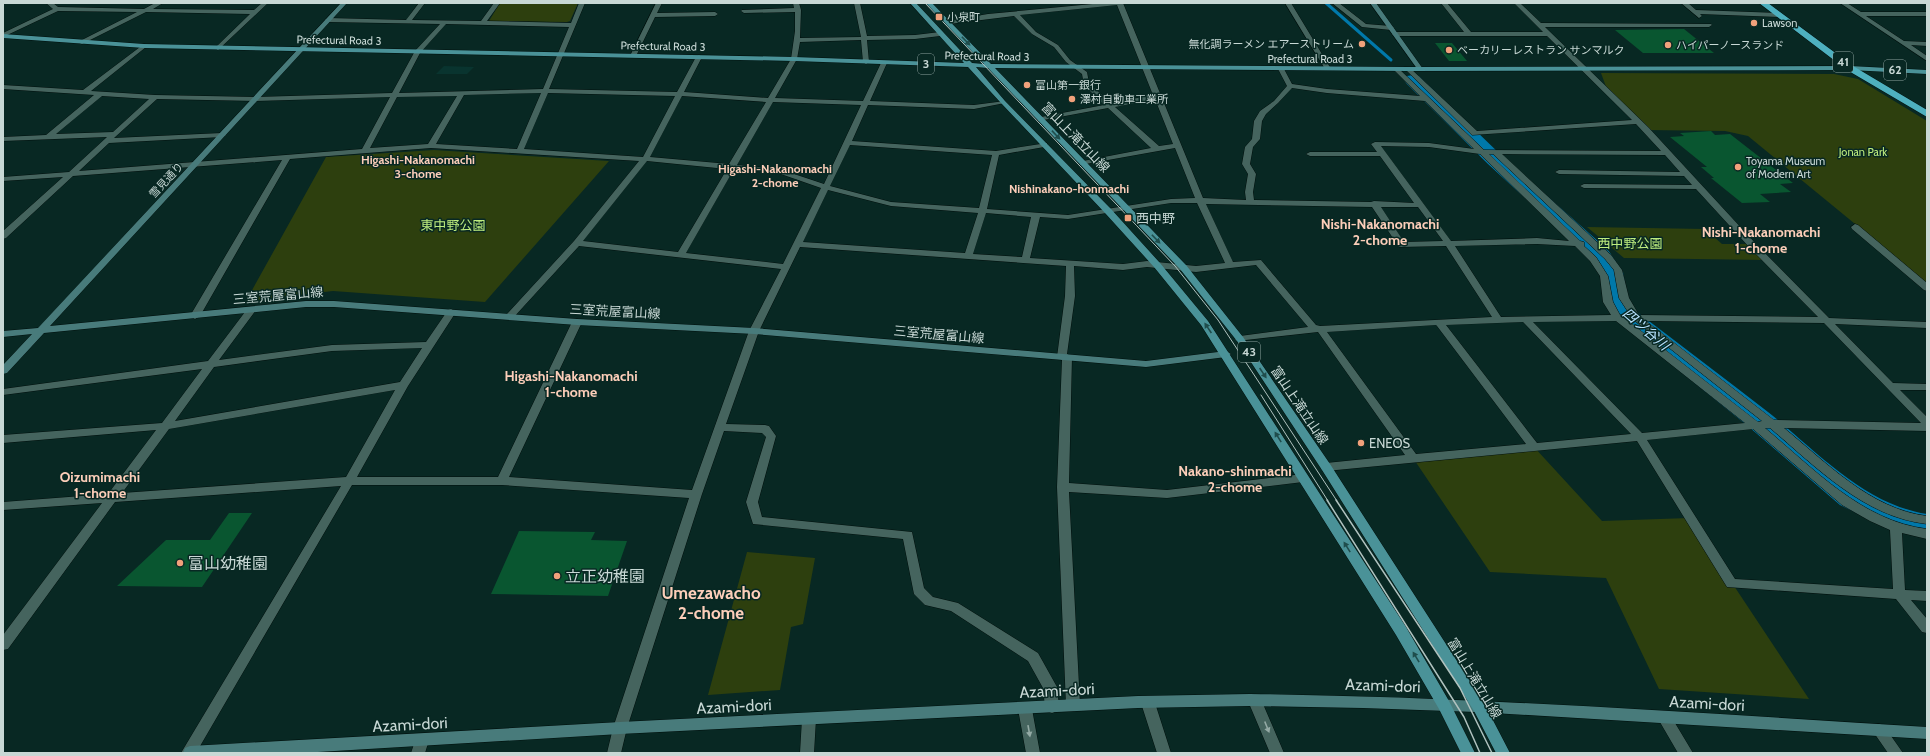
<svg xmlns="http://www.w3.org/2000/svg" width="1930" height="756" font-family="Cabin,'Noto Sans JP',sans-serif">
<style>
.built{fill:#09342f}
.green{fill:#2d3f0e}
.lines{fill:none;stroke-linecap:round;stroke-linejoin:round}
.stream{stroke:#0078aa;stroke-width:3}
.river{fill:#0078aa;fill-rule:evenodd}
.building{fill:#095630}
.street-casing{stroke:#000f0c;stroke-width:1}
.secondary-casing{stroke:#000f0c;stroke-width:1}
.primary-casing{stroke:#000f0c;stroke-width:1}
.highway-casing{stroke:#000f0c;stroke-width:1}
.street{fill:#45645e;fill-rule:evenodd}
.secondary{fill:#487b7b;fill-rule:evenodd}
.primary{fill:#4a9298;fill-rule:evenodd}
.highway{fill:#4eb0bf;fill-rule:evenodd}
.tram-far1{stroke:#b0c2bf;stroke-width:1}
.tram{stroke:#b0c2bf;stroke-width:1.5}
.oneway{fill:#1f4d4c}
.oneway2{fill:#94aaa5}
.poi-dot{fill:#f1a17b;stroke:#082823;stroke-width:1.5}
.labels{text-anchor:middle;stroke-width:3;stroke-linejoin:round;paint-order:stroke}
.far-poi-label{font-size:11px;fill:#c8d8d5;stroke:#082823;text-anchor:start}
.far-street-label{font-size:11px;fill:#c8d8d5;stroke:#082823}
.far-park-label{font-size:11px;fill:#beec7e;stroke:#082823}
.shield{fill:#082823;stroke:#8ea3a0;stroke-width:1}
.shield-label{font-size:12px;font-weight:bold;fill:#c8d8d5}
.far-neighbourhood-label{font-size:12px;font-weight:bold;fill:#fcceb9;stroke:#082823}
.street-label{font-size:13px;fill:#c8d8d5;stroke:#082823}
.poi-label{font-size:13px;fill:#c8d8d5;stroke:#082823;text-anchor:start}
.park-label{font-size:13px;fill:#beec7e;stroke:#082823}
.neighbourhood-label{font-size:14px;font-weight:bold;fill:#fcceb9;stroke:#082823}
.water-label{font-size:14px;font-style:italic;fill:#b7e2fe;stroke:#082823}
.near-poi-label{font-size:16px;fill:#c8d8d5;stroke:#082823;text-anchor:start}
.near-street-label{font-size:16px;fill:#c8d8d5;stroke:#082823}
.near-neighbourhood-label{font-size:17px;font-weight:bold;fill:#fcceb9;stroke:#082823}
</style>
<rect width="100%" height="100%" fill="#082823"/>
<path class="built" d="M444,66L474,67L467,74H436Z"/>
<path class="green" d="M500,3H578L570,21L567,22L489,21Z
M1601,73L1834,74L1858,79L1927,121V283L1748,136L1725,131L1646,130L1608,92Z
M434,150L609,161L485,302L333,291L246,301L326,157Z
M1587,227L1705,229L1722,244H1752L1765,260L1624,258Z
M1534,447L1602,521L1689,518L1809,699L1659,689L1606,578L1490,572L1413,458Z
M747,552L815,558L803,624L791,627L780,690L708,695Z"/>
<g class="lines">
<path class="stream" d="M1326,3L1391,60"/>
<path class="river" d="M1413,75L1419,76L1502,156L1608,250L1623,272L1628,298L1633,309C1678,343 1723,377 1768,412C1817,451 1863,504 1927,514V538L1891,530L1840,505L1749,427L1615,319L1605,303L1600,275L1592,260L1488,164L1407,84L1404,80L1407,76Z"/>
</g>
<path class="building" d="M1684,29L1714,53H1643L1615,30Z
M1435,43H1452L1467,61H1449Z
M1711,131L1715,135L1730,134L1793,183L1780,184L1791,192L1760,194L1770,202L1742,203L1711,178H1714L1701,167H1707L1670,137L1684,136L1680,133Z
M229,513H252L202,587L117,586L166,540H210Z
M519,531L595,532L591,540L627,541L608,596L491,594Z"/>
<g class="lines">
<g class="street-casing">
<path id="street" d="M46,3H53L58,7L144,9L155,3H163L153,9L254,10L262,3H268L218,50L215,48L216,47L250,14L146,12L82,44L80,43V41L137,12L58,11L3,37V33L53,9Z
M419,3H425L412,20L481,21L494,3H500L487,21L571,23L579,3H585L549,89L677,92L696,57L699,55L702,57L684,92L768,98L791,59L795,31V12L744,13L741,11L742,10L794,8L793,3H799L801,10L800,38L861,37L854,3H860L867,36L915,35L940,32L943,34L940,36L915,39L867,40L869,62L866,64L863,62L861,40L800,42L797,59L775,98L863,101L881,63L884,61L887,63L870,101L974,105L1005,101V103L974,109L868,105L852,141L996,151L1047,143V147H1044L999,155L987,209L1068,215L1171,199L1195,198L1175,148L1080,165V161H1083L1151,148L1108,108L1038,121V117H1041L1104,105L1084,85L1082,74L1066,62L1054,47L1032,34L1014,16L949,24L947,23V21L988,14L1103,3H1123L1203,198L1246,200L1245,192L1248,174L1242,164L1245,147L1252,139L1254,121L1260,111L1274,101L1287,86L1278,69L1281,67L1284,69L1292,84L1327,89L1420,96L1393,69L1398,68L1484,150L1661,151L1636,124L1472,135L1406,70V68H1410L1477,131L1632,120L1547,36H1395L1392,34L1395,32H1464L1441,3H1447L1471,32H1543L1514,3H1520L1541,23L1711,24L1712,25L1709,27H1545L1649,128L1756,244L1829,318L1927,322V328L1835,324L1893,383L1927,384V390H1900L1927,417V431L1784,428C1826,462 1870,509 1927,516V524C1864,517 1816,467 1770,428H1765C1814,469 1862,521 1927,529V539L1902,533L1905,590L1927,591V601L1911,600L1927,619V633L1922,632L1896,599L1727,587L1637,441L1326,471L1322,470L1321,467L1322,464L1326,463L1405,455L1318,332L1237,341L1235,339L1240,336L1308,327L1256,265L1196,272L1147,267L1123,270L1074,266L1075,296L1067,354L1072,357L1069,483L1167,490L1303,474L1307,475L1309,478L1307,481L1303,482L1167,498L1069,492L1080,705L1078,709L1073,711L1068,709L1066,705L1057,487L1062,360L1057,357L1065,296L1066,266L800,247L759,331L726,424L765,425L769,426L776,436L758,502L762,517L912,532L924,588L933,597L958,603L1038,653L1057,687L1059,707L1057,711L1052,713L1047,711L1045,707L1043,688L1028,661L951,611L925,605L914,594L903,539L753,524L746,502L766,437L762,433L724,431L702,494L627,728L621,753H607L613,728L689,498L502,485H352L196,753H181L341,486L115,502L8,649L3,650V635L102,503L3,510V502L108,494L156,430L3,443V435L162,423L202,369L3,395V389L208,361L248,308L251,307L256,310L219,360L332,345L426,342L448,310L451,309L456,312L408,386L357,477H498L572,322L577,319L582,322L509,477L692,490L749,331L781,269L579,246L513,318H507L505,316L507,314L574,241L639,161L431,148L290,159L200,316L195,319L190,316L282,160L73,176L6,238L3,239V231L63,177L3,181V177L69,172L107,137L3,141V137L46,135L94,95L3,89V85L83,90L144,44L147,46L146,47L91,91L155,95L256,97L392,93L415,51L440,24L328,22L325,20L328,18L406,20ZM1117,5L1153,95L1111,103L1089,83L1087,72L1070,60L1058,45L1036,32L1020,15ZM446,24L569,27L543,89L399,93L420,53ZM1292,88L1327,93L1425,101L1474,149L1429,143L1375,142L1371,144L1377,152H1310L1306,154L1310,156H1380L1414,203L1374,201L1371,202L1254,200L1253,192L1256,174L1250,164L1253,147L1260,139L1262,121L1266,114L1278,103ZM541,93L517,149L436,144L464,95ZM548,93L675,96L643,157L524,149ZM102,96L149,99L113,132L56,134ZM457,96L428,144L370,148L397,97ZM682,96L766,102L729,164L650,157ZM390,97L362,149L79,171L109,143L222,137L226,135L222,133L114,138L157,99L256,101ZM1155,99L1173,144L1159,146L1115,107ZM773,102L861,105L824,184L779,169L737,165ZM850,145L992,155L979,208L891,202L830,186ZM1381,146L1429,147L1480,154L1569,241L1537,238L1451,241ZM1489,154H1493L1605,259L1614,270L1619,298L1630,315H1620L1613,302L1608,276L1596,257L1584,246V242L1580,241ZM1502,154L1665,155L1680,172L1559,170L1555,172L1559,174L1684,176L1692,185L1584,184L1580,186L1584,188L1696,189L1750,248L1818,317L1639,315L1629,298L1622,270L1611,255ZM647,161L727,169L678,252L583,241ZM734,169L778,173L821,188L783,264L686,253ZM828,190L891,206L978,213L965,253L803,242ZM1171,203H1197L1225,263L1196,266L1147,261L1123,264L1030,258L1040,217L1068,219ZM1206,204L1372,207L1399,247L1446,246L1492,317L1320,326L1316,325L1261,260L1233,262ZM1381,207H1418L1443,241L1404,242ZM986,213L1031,217L1022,257L973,254ZM1537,244L1575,246L1590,261L1600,276L1603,302L1611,315L1501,317L1455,246ZM1627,320L1635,321L1762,421L1758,422ZM1616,321L1745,423L1642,433L1533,322ZM1646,321L1824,323L1921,423L1774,420ZM1523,322L1631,434L1537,443L1446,325ZM1436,325L1437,326L1526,444L1416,454L1327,332ZM422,348L400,382L175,421L214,367L332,351ZM395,390L346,477L122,493L169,429ZM1753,429L1842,505L1870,521L1890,530L1893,589L1735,579L1647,440Z
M656,3H662L657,13L715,12L718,14L715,16L655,17L636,56L631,57L630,56Z
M1285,3H1291L1331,69L1330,70L1325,69Z
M1332,3H1339L1366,24L1391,26L1394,28L1391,30L1362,27Z
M1681,3H1688L1696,10L1779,13L1782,15L1779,17L1700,14L1702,16L1699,18Z
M1840,3H1847L1861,12H1927V16H1866L1904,41L1927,42V46L1911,45L1927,56V61Z
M1855,224L1858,225L1927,283V291L1924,290L1852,229L1851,227Z
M1255,695L1260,697L1284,753H1270L1248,701L1250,697Z
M1148,697L1153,699L1155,703L1171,753H1157L1141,703L1143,699Z
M1025,703L1030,705L1032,709L1040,753H1026L1018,709L1020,705Z
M1664,711L1669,713L1693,753H1678L1657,717L1659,713Z
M809,713L814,715L816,719L814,753H800L802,719L804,715Z
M1879,724L1884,726L1903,753H1888L1872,730L1874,726Z
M422,734L427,735L429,740L425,753H411L417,735Z"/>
</g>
<g class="secondary-casing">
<path id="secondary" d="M341,3H347L50,326L306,301H334L577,319L754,328L1146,361L1226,351L1231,354L1226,357L1146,367L754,334L577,325L334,307H306L44,333L7,373L3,374V365L32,334L3,337V331L38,328Z
M1370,3H1376L1423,69L1422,70H1418Z
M1250,694C1476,697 1701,713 1927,727V739L1476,712L1363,708L1250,706L1138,708L620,734L301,753H183L185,748L190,746L620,722L1138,696Z"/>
</g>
<g class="primary-casing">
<path id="primary" d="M910,3H916L972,63L984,64L926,3H932L991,64L1408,67L1850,66L1927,70V74L1850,70L1408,71L995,68L1186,265L1243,337L1330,464L1484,703L1510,753H1496L1474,711L1322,470L1237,341L1180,269L988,68L976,67L1005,101L1111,209L1160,263L1208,321L1406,627L1449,701L1475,753H1461L1439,709L1396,635L1201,325L1154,267L1105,213L1001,103L968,67L794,61L144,48L3,38V34L144,44L794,57L964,63Z"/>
</g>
<g class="highway-casing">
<path id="highway" d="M1759,3H1768L1853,66L1927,110V117L1847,70Z"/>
</g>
<use href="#street" class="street"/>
<use href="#secondary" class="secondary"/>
<use href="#primary" class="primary"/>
<use href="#highway" class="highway"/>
<path class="tram-far1" d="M925,3L1175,266L1218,320L1337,501
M1261,395L1328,501"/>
<path class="tram" d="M1327,500L1464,717L1480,753
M1336,500L1460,688L1492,753"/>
</g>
<defs><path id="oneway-solid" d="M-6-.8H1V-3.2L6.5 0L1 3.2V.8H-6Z"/></defs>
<g class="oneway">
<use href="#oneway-solid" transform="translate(966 41) rotate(46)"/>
<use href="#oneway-solid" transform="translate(1056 135) rotate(47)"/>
<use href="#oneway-solid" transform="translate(1156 239) rotate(46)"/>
<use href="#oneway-solid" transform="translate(1208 328) rotate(-124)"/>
<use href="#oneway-solid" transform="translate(1263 373) rotate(56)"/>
<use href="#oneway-solid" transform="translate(1278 437) rotate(-122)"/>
<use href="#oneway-solid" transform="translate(1347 547) rotate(-122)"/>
<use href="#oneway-solid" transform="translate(1416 657) rotate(-121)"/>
</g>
<g class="oneway2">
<use href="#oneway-solid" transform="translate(1267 727) rotate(68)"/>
<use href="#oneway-solid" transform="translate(1029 731) rotate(80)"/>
</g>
<g class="poi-dot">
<rect x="935" y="13" width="8" height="8" rx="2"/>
<circle cx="1754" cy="23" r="4"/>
<circle cx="1362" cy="44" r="4"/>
<circle cx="1668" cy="45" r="4"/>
<circle cx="1449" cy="50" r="4"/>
<circle cx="1027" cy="85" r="4"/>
<circle cx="1072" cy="99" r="4"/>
<circle cx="1738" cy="167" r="4"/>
<rect x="1124" y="214" width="8" height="8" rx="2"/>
<circle cx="1361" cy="443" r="4"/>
<circle cx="180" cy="563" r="4"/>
<circle cx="557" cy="576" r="4"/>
</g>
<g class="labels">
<g class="far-poi-label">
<text x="947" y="21">小泉町</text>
<text x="1762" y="27">Lawson</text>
<text x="1354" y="48" text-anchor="end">無化調ラーメン エアーストリーム</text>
<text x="1676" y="49">ハイパーノースランド</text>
<text x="1457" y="54">ベーカリーレストラン サンマルク</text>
<text x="1035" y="89">富山第一銀行</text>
<text x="1080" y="103">澤村自動車工業所</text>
<text x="1746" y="165">Toyama Museum<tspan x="1746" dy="13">of Modern Art</tspan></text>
</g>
<g class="far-street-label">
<text transform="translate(339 40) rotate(1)" y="4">Prefectural Road 3</text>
<text transform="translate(663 46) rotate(1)" y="4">Prefectural Road 3</text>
<text transform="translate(987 56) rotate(1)" y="4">Prefectural Road 3</text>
<text x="1310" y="63">Prefectural Road 3</text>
<text transform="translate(166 180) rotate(-47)" y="4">雪見通り</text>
</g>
<g class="far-park-label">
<text x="1863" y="156">Jonan Park</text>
</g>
<g class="shield">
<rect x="1833" y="52" width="20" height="20" rx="3"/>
<rect x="918" y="54" width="16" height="20" rx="3"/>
<rect x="1884" y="60" width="22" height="20" rx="3"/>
<rect x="1238" y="342" width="22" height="20" rx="3"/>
</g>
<g class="shield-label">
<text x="1843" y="66">41</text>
<text x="926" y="68">3</text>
<text x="1895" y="74">62</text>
<text x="1249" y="356">43</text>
</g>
<g class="far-neighbourhood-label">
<text x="418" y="164">Higashi-Nakanomachi<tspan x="418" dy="14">3-chome</tspan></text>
<text x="775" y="173">Higashi-Nakanomachi<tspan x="775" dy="14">2-chome</tspan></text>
<text x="1069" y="193">Nishinakano-honmachi</text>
</g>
<g class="street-label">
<text transform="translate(1076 137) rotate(46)" y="5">富山上滝立山線</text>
<text transform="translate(278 295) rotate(-5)" y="5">三室荒屋富山線</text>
<text transform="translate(615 311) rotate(3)" y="5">三室荒屋富山線</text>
<text transform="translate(939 334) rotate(5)" y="5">三室荒屋富山線</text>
<text transform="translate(1300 405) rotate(56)" y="5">富山上滝立山線</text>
<text transform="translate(1475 678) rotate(59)" y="5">富山上滝立山線</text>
</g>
<g class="poi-label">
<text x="1136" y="223">西中野</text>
<text x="1369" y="448">ENEOS</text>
</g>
<g class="park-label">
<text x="453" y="230">東中野公園</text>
<text x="1630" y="248">西中野公園</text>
</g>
<g class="neighbourhood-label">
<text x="1380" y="229">Nishi-Nakanomachi<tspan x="1380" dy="16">2-chome</tspan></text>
<text x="1761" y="237">Nishi-Nakanomachi<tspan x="1761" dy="16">1-chome</tspan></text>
<text x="571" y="381">Higashi-Nakanomachi<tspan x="571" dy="16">1-chome</tspan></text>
<text x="1235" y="476">Nakano-shinmachi<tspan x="1235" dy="16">2-chome</tspan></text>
<text x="100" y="482">Oizumimachi<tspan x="100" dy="16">1-chome</tspan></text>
</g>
<g class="water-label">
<text transform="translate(1646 329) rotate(41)" y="5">四ツ谷川</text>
</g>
<g class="near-poi-label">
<text x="188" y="569">富山幼稚園</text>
<text x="565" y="582">立正幼稚園</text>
</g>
<g class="near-street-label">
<text transform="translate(1383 685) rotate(2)" y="6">Azami-dori</text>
<text transform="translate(1057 690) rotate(-3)" y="6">Azami-dori</text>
<text transform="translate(1707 703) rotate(3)" y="6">Azami-dori</text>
<text transform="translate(734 706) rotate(-3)" y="6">Azami-dori</text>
<text transform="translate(410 724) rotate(-3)" y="6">Azami-dori</text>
</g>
<g class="near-neighbourhood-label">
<text x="711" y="599">Umezawacho<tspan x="711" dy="20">2-chome</tspan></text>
</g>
</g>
<rect width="1930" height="756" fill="none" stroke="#c8d8d5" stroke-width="8"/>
</svg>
